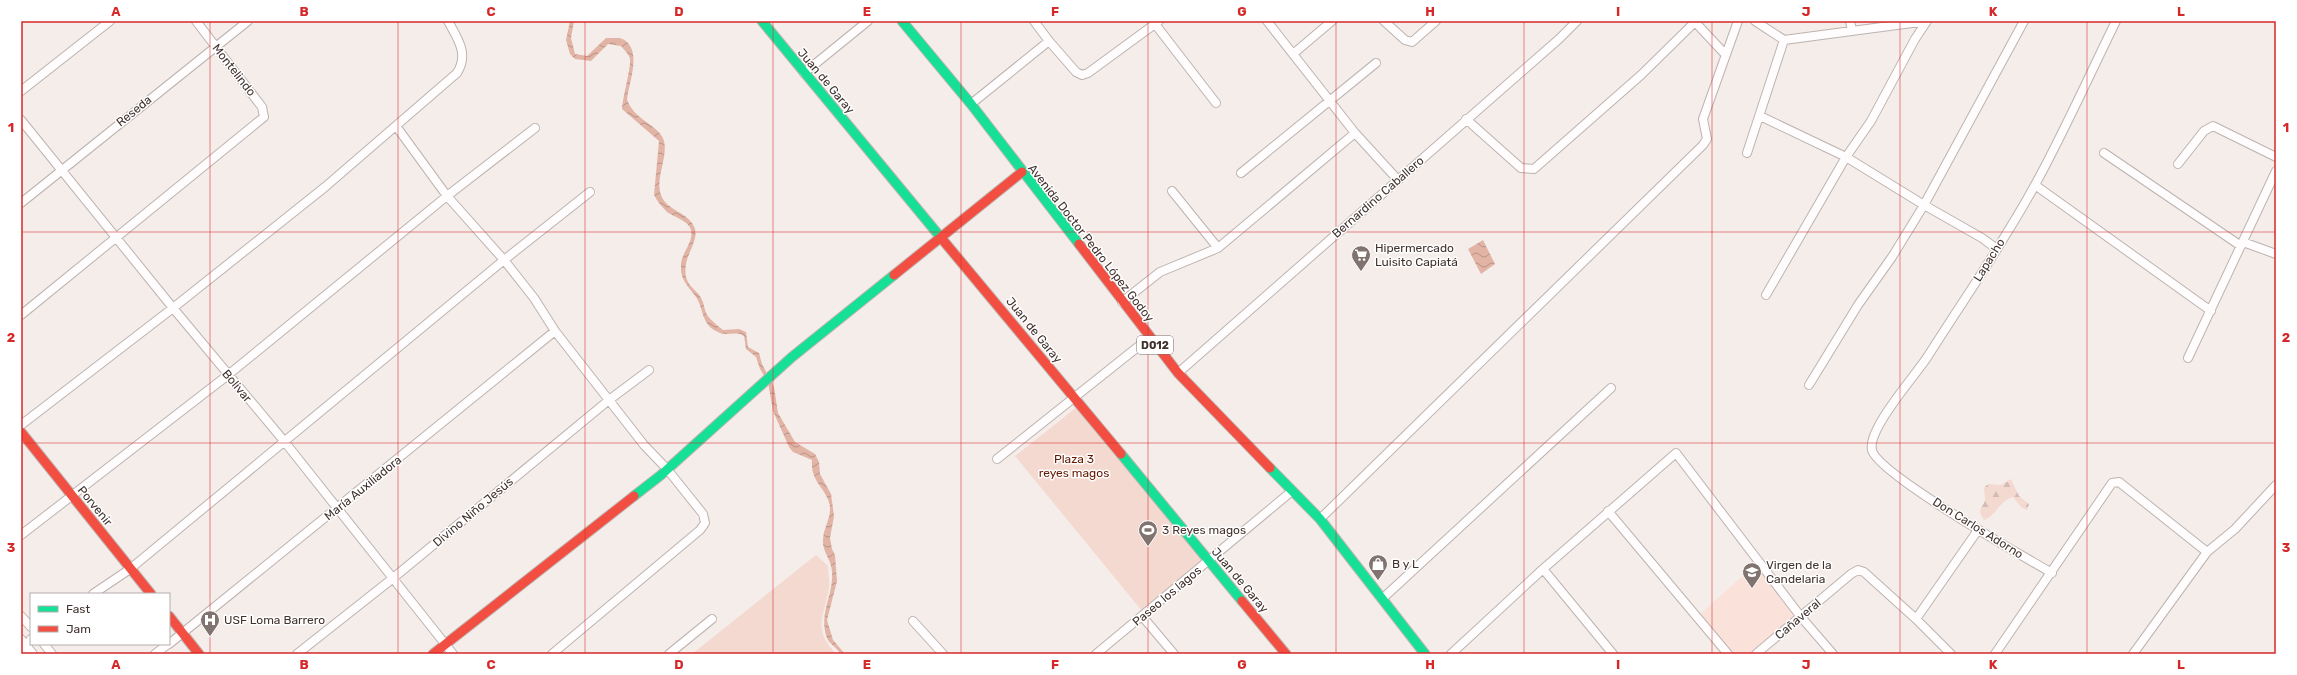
<svg xmlns="http://www.w3.org/2000/svg" width="2297" height="675" font-family="Rubik,sans-serif">
<style>
.built{fill:#fae2da}
.forest{fill:url(#forest-firs)}
.green{fill:#f4d9d1}
.water{fill:url(#water-waves)}
.lines{fill:none;stroke-linecap:round;stroke-linejoin:round}
.street-casing{stroke:#bdb3af;stroke-width:10}
.fast-casing{stroke:#bdb3af;stroke-width:11}
.jam-casing{stroke:#bdb3af;stroke-width:11}
.street{stroke:#fefcfc;stroke-width:8}
.fast{stroke:#16e098;stroke-width:9}
.jam{stroke:#f24e42;stroke-width:9}
.grid{fill:none;stroke:#d62828;stroke-width:1;stroke-opacity:0.55}
.labels{text-anchor:middle;stroke-width:3;stroke-linejoin:round;paint-order:stroke}
.shield{fill:#fff;stroke:#7a706d;stroke-width:1}
.shield-label{font-size:11px;font-weight:bold;fill:#41322e}
.street-label{font-size:12px;fill:#41322e;stroke:#fff}
.poi-label{font-size:12px;fill:#41322e;stroke:#fff;text-anchor:start}
.park-label{font-size:12px;fill:#641a00;stroke:#fff}
.neatline{fill:none;stroke:#d62828;stroke-width:1.5}
.grid-label{font-size:13px;text-anchor:middle;font-weight:bold;fill:#d62828}
</style>
<defs>
<pattern id="forest-firs" width="22" height="20" patternUnits="userSpaceOnUse"><rect width="22" height="20" fill="#f4d9d1"/><path d="M5 1l3.5 6h-7zM16 11l3.5 6h-7z" fill="#d2bbb4"/></pattern>
<pattern id="water-waves" width="16" height="10" patternUnits="userSpaceOnUse"><rect width="16" height="10" fill="#e2b4a5"/><path d="M0 5q4-4 8 0t8 0" fill="none" stroke="#b99387"/></pattern>
</defs>
<rect width="100%" height="100%" fill="#f5edea"/>
<path class="built" d="M1756,564L1797,614L1750,654H1732L1699,615Z"/>
<path class="forest" d="M2011,479L2019,496L2029,504L2027,510L2021,507L2013,497C1999,501 1996,516 1984,520C1975,507 1984,509 1985,499C1985,495 1984,492 1984,488L1988,484L2001,485Z"/>
<path class="green" d="M1077,407L1203,560L1142,611L1015,456Z
M816,555L828,566C828,573 830,581 829,588C824,618 812,628 836,654H692Z"/>
<path class="water" d="M570,21H574L571,38L575,54L587,56L606,38H620C644,46 629,82 627,99C633,120 660,125 664,141C668,158 655,178 661,195C666,211 690,212 695,229C698,239 688,253 686,264C685,269 685,277 688,282C691,288 698,292 701,298C704,303 704,308 706,313C709,319 718,326 723,330L739,329L746,332L748,347L759,353L762,364L774,387L778,413L795,442L815,454L819,462L820,474L831,494L834,516L830,538L832,549L835,555L837,581L827,620L833,640L845,654H840C837,647 830,645 827,638C818,614 834,595 832,572C832,560 822,552 823,540C823,529 831,518 830,507C828,489 810,483 812,460L793,452L789,447L773,411L768,382L760,369L756,357L746,349L744,336C736,330 727,337 718,332C701,325 704,309 696,297C688,286 680,280 681,265C681,253 694,242 691,230C689,221 674,217 667,212C662,207 657,201 654,195L659,141L622,109C623,96 631,68 630,59C629,54 624,50 621,46L608,44L591,61L575,59L570,54L566,40Z
M1483,240L1495,264L1481,274L1468,249Z"/>
<g class="lines">
<g class="street-casing">
<path id="street" d="M1034,21L1049,41
M1267,21L1355,133L1398,180
M1384,21L1405,40L1412,42L1436,21
M1694,21L1725,54
M1755,21L1784,40L1927,21
M1850,21L1852,31
M1155,24L1216,103
M1293,54L1332,21
M804,73L868,21
M21,91L110,21
M971,104L1049,41L1076,72L1082,75L1088,73L1159,21
M1760,116L1846,157L1924,205L1982,238L1997,249
M1466,119L1521,168L1534,169L1641,75L1695,22
M21,120L173,308L284,441L453,654
M396,126L447,196L504,260L534,298L555,331L644,445L667,469L703,514L705,523L700,530L552,654
M1747,153L1784,40
M2104,153L2241,246
M2178,164L2204,131L2213,126L2276,157
M1241,173L1376,63
M2035,185L2211,311
M1172,191L1218,248
M21,203L248,21
M2243,242L2276,254
M1766,295L1846,157L1871,121L1915,39L1927,21
M1122,302L1160,272L1218,248L1355,133
M21,315L264,117L262,107L196,21
M2188,358L2276,171
M1178,373L1559,39L1577,21
M1809,385L1858,305L1892,257L1924,205L2024,21
M21,425L173,308L325,187L457,73C469,54 458,39 448,21
M997,459L1149,338
M1608,511L1728,654
M1320,519L1703,145L1707,139L1703,119L1738,21
M21,535L228,375L447,196L535,128
M1543,569L1613,654
M2052,573C2024,557 1877,473 1872,450C1867,429 1916,375 1928,356C1964,299 2003,244 2035,185C2064,132 2089,76 2116,21
M93,594L130,569L504,260L590,192
M1382,599L1611,388
M21,616L31,627
M1142,616L1174,654
M1916,619L1978,530
M913,621L943,654
M21,639L33,654
M44,644L52,654
M169,644L555,331
M21,654L31,639
M155,654L168,644
M297,654L392,579L609,400L649,370
M669,654L712,619
M1096,654L1292,491
M1451,654L1543,569L1676,453L1801,617L1833,654
M1756,654L1851,574L1858,570L1864,572L1916,619L1951,654
M1995,654L2112,483L2119,482L2207,552
M2133,654L2207,552L2235,529L2276,485"/>
</g>
<g class="fast-casing">
<path id="fast" d="M762,21L942,239
M902,21L971,104L1079,244
M1121,454L1242,601
M1270,468L1320,519L1425,654
M634,496L661,475L792,357L894,275"/>
</g>
<g class="jam-casing">
<path id="jam" d="M942,239L1121,454
M1079,244L1178,373L1270,468
M894,275L1022,172
M21,432L151,594
M1242,601L1286,654
M169,616L199,654
M433,654L634,496"/>
</g>
<use href="#street" class="street"/>
<use href="#fast" class="fast"/>
<use href="#jam" class="jam"/>
</g>
<path class="grid" d="M210,21V654M398,21V654M585,21V654M773,21V654M961,21V654M1148,21V654M1336,21V654M1524,21V654M1712,21V654M1900,21V654M2087,21V654M21,232H2276M21,443H2276"/>
<defs>
<g id="supermarket-pin" transform="scale(1)"><path d="M0 17L-7.5 6A9.5 9.5 0 1 1 7.5 6Z" fill="#807370" stroke="#fff"/><path d="M-6-5.5h2.5l.6 2H6L4.5 2H-2.5L-4.4-4H-6ZM-1.5 3.2a1.3 1.3 0 1 0 .1 0ZM3 3.2a1.3 1.3 0 1 0 .1 0Z" fill="#fff"/></g>
<g id="stadium-pin" transform="scale(1)"><path d="M0 17L-7.5 6A9.5 9.5 0 1 1 7.5 6Z" fill="#807370" stroke="#fff"/><path d="M0-5a6.5 5 0 1 0 0 10a6.5 5 0 1 0 0-10ZM-3.5-1.8h7v3.6h-7Z" fill="#fff"/></g>
<g id="shop-pin" transform="scale(1)"><path d="M0 17L-7.5 6A9.5 9.5 0 1 1 7.5 6Z" fill="#807370" stroke="#fff"/><path d="M-5-2.5h2.3a2.7 3.5 0 0 1 5.4 0H5L5.5 6h-11ZM-1.5-2.5h3a1.5 2.3 0 0 0-3 0Z" fill="#fff"/></g>
<g id="school-pin" transform="scale(1)"><path d="M0 17L-7.5 6A9.5 9.5 0 1 1 7.5 6Z" fill="#807370" stroke="#fff"/><path d="M0-5L7-2L0 1L-7-2ZM-4 1L0 2.5L4 1V4Q0 6-4 4Z" fill="#fff"/></g>
<g id="hospital-pin" transform="scale(1)"><path d="M0 17L-7.5 6A9.5 9.5 0 1 1 7.5 6Z" fill="#807370" stroke="#fff"/><path d="M-5-5h3v3.5h4V-5h3V5h-3V1.5h-4V5h-3Z" fill="#fff"/></g>
</defs>
<g fill-rule="evenodd">
<use href="#supermarket-pin" x="1361" y="255"/>
<use href="#stadium-pin" x="1148" y="530"/>
<use href="#shop-pin" x="1378" y="564"/>
<use href="#school-pin" x="1752" y="572"/>
<use href="#hospital-pin" x="210" y="620"/>
</g>
<g class="labels">
<rect class="shield" x="1137" y="336" width="36" height="18" rx="3"/>
<g class="shield-label">
<text x="1155" y="349">D012</text>
</g>
<g class="street-label">
<text transform="translate(234 70) rotate(52)" y="4">Montelindo</text>
<text transform="translate(826 81) rotate(50)" y="4">Juan de Garay</text>
<text transform="translate(134 111) rotate(-39)" y="4">Reseda</text>
<text transform="translate(1378 197) rotate(-41)" y="4">Bernardino Caballero</text>
<text transform="translate(1091 243) rotate(52)" y="4">Avenida Doctor Pedro López Godoy</text>
<text transform="translate(1989 260) rotate(-58)" y="4">Lapacho</text>
<text transform="translate(1034 330) rotate(51)" y="4">Juan de Garay</text>
<text transform="translate(237 386) rotate(50)" y="4">Bolivar</text>
<text transform="translate(363 488) rotate(-39)" y="4">María Auxiliadora</text>
<text transform="translate(95 506) rotate(51)" y="4">Porvenir</text>
<text transform="translate(473 512) rotate(-40)" y="4">Divino Niño Jesús</text>
<text transform="translate(1978 528) rotate(32)" y="4">Don Carlos Adorno</text>
<text transform="translate(1240 580) rotate(50)" y="4">Juan de Garay</text>
<text transform="translate(1167 596) rotate(-40)" y="4">Paseo los lagos</text>
<text transform="translate(1798 619) rotate(-40)" y="4">Cañaveral</text>
</g>
<g class="poi-label">
<text x="1375" y="252">Hipermercado<tspan x="1375" dy="14">Luisito Capiatá</tspan></text>
<text x="1162" y="534">3 Reyes magos</text>
<text x="1392" y="568">B y L</text>
<text x="1766" y="569">Virgen de la<tspan x="1766" dy="14">Candelaria</tspan></text>
<text x="224" y="624">USF Loma Barrero</text>
</g>
<g class="park-label">
<text x="1074" y="463">Plaza 3<tspan x="1074" dy="14">reyes magos</tspan></text>
</g>
</g>
<rect width="2297" height="675" fill="none" stroke="#ffffff" stroke-width="44"/>
<rect x="30" y="593" width="140" height="52" fill="#ffffff" stroke="#b3adab"/>
<rect x="38" y="606" width="20" height="6" fill="#16e098" stroke="#b3adab"/>
<text x="66" y="613" font-size="12" fill="#41322e">Fast</text>
<rect x="38" y="626" width="20" height="6" fill="#f24e42" stroke="#b3adab"/>
<text x="66" y="633" font-size="12" fill="#41322e">Jam</text>
<rect x="22" y="22" width="2253" height="631" class="neatline"/>
<g class="grid-label">
<text x="116" y="16">A</text>
<text x="304" y="16">B</text>
<text x="491" y="16">C</text>
<text x="679" y="16">D</text>
<text x="867" y="16">E</text>
<text x="1055" y="16">F</text>
<text x="1242" y="16">G</text>
<text x="1430" y="16">H</text>
<text x="1618" y="16">I</text>
<text x="1806" y="16">J</text>
<text x="1993" y="16">K</text>
<text x="2181" y="16">L</text>
<text x="11" y="132">1</text>
<text x="2286" y="132">1</text>
<text x="11" y="342">2</text>
<text x="2286" y="342">2</text>
<text x="11" y="552">3</text>
<text x="2286" y="552">3</text>
<text x="116" y="669">A</text>
<text x="304" y="669">B</text>
<text x="491" y="669">C</text>
<text x="679" y="669">D</text>
<text x="867" y="669">E</text>
<text x="1055" y="669">F</text>
<text x="1242" y="669">G</text>
<text x="1430" y="669">H</text>
<text x="1618" y="669">I</text>
<text x="1806" y="669">J</text>
<text x="1993" y="669">K</text>
<text x="2181" y="669">L</text>
</g>
</svg>
